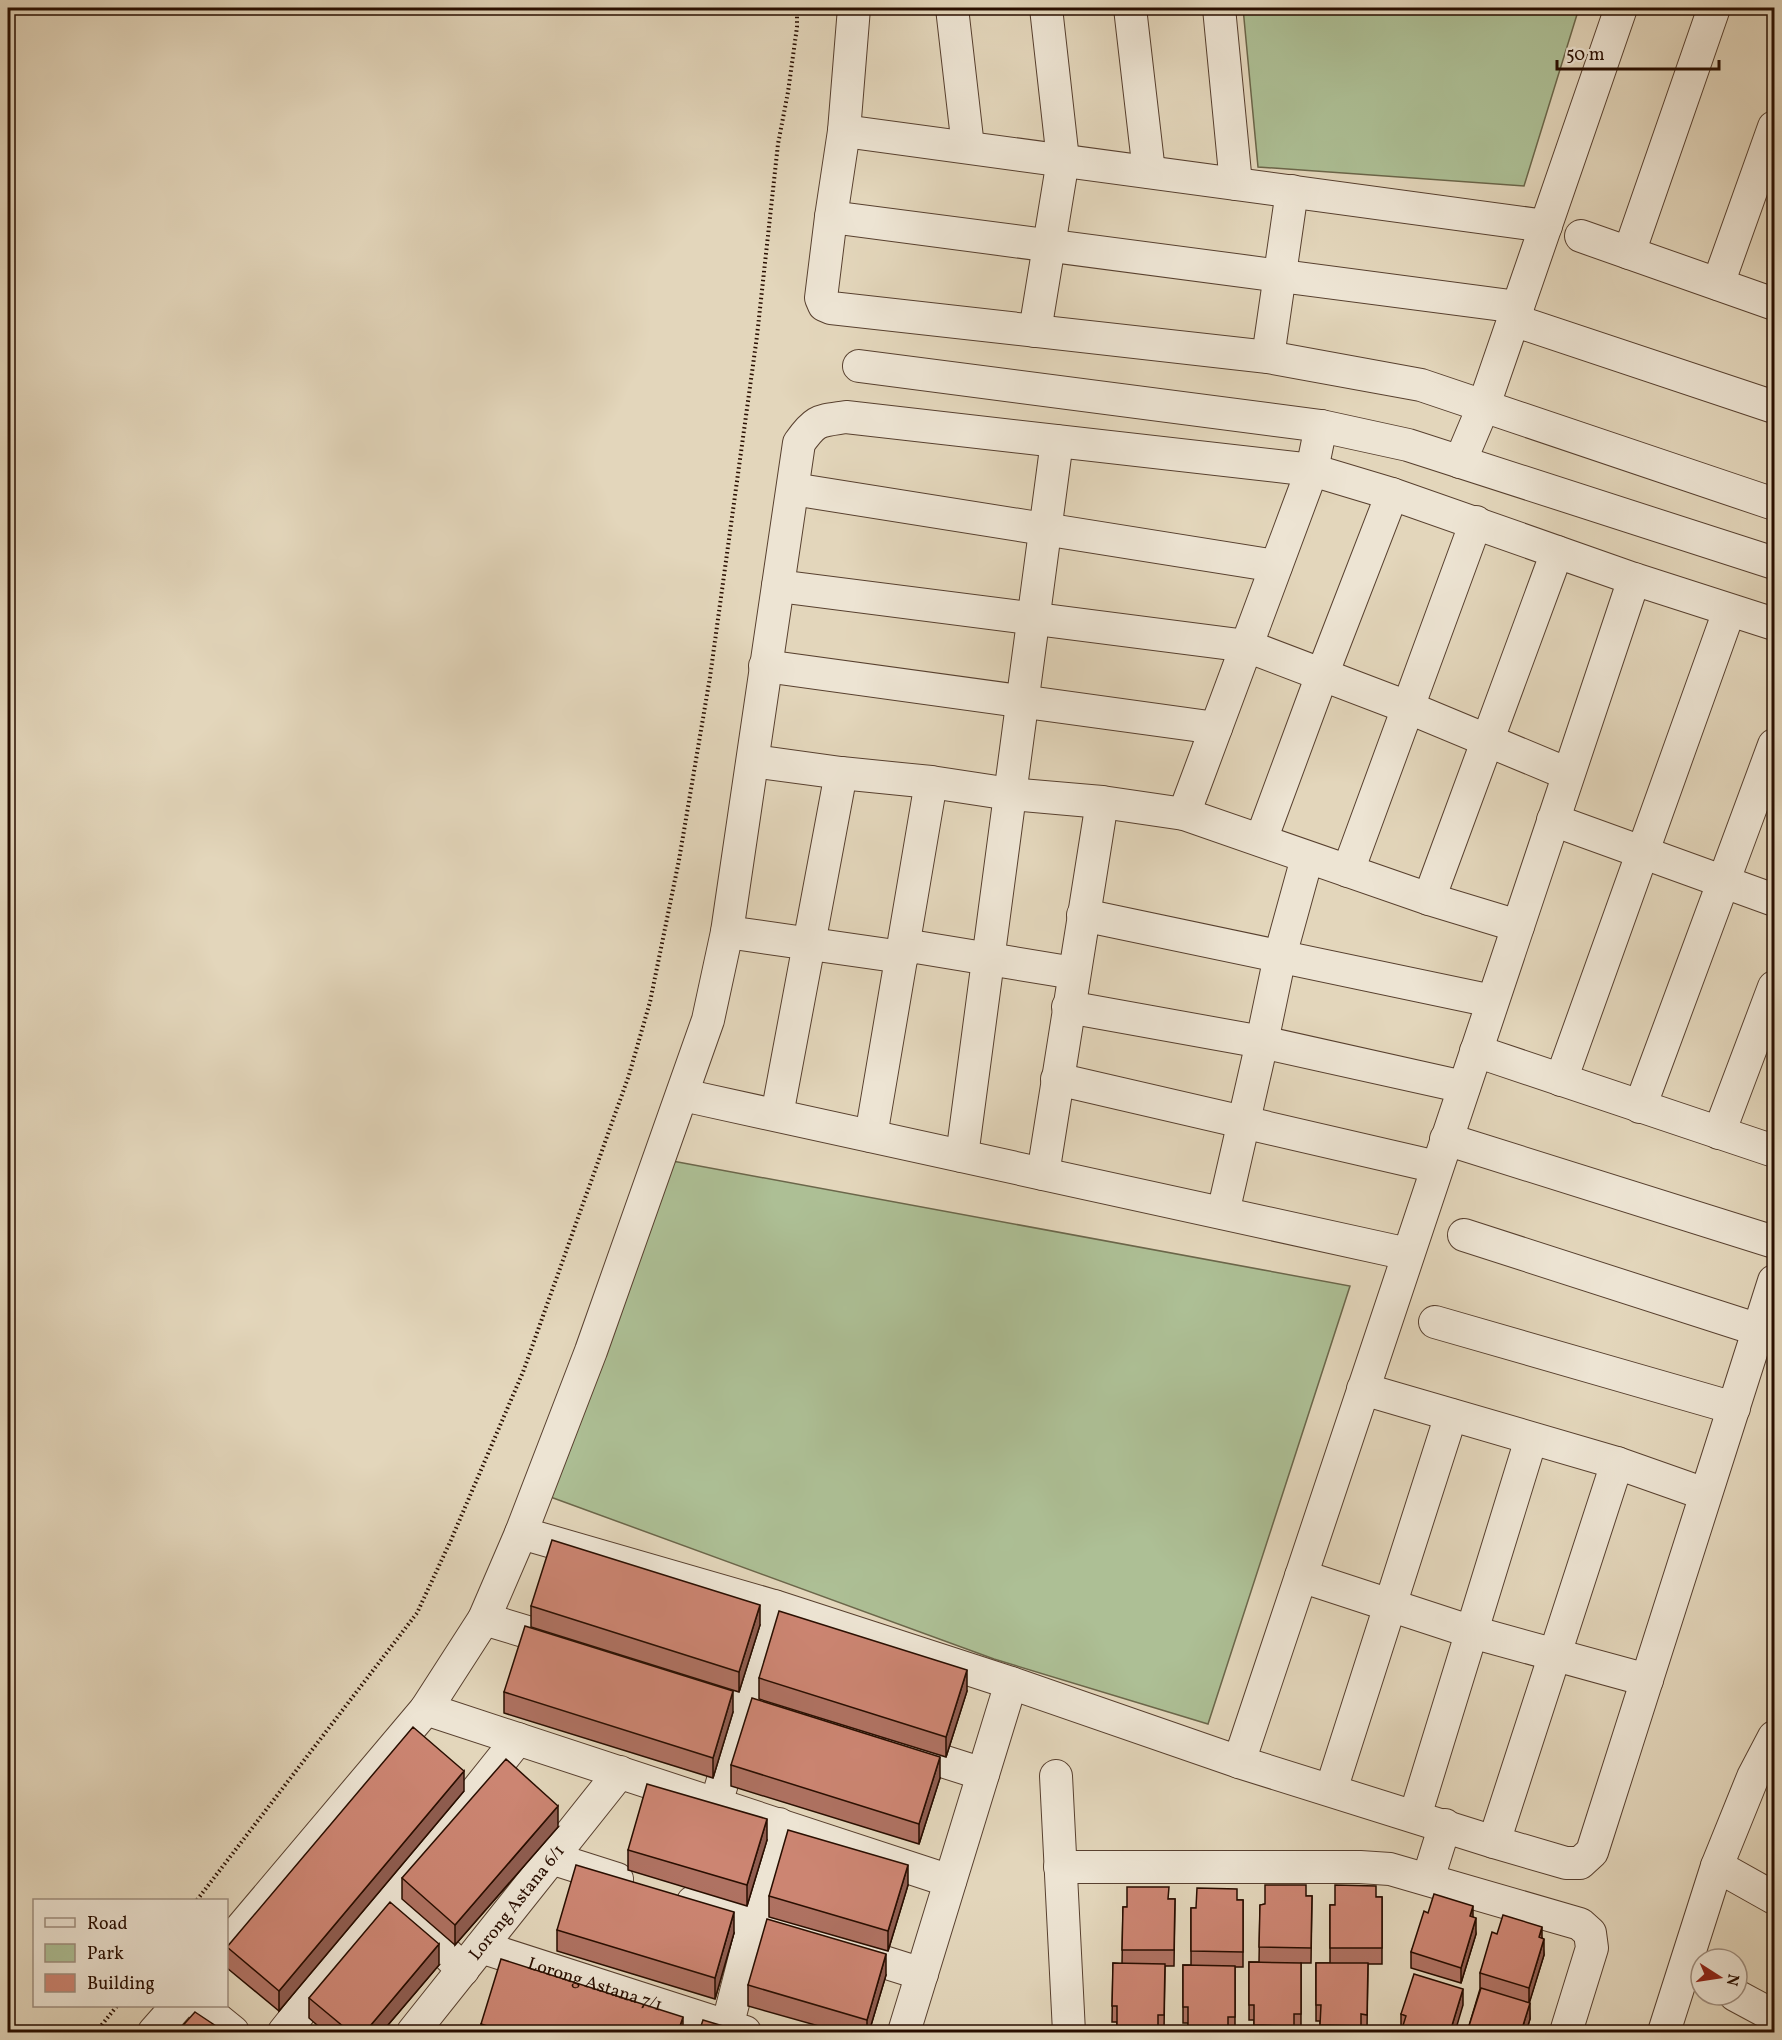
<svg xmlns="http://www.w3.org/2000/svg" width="1782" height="2040" font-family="Vollkorn,serif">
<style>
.green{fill:#adbf95;stroke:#6b664a;stroke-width:1.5}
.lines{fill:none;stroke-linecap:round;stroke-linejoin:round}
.minor-casing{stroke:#58402f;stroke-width:34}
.path{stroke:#290e00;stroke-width:4;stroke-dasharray:1.5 3;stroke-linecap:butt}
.minor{stroke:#ede4d3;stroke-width:32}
.wall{fill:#af7262;stroke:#290e00;stroke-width:1.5}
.shaded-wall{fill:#8f5d50;stroke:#290e00;stroke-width:1.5}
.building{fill:#cc8572;stroke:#290e00;stroke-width:1.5}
.labels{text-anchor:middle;stroke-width:4.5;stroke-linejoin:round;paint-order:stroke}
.street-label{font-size:18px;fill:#290e00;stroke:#ede4d3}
</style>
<rect width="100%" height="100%" fill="#e3d6bb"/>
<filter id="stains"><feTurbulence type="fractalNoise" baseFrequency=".00333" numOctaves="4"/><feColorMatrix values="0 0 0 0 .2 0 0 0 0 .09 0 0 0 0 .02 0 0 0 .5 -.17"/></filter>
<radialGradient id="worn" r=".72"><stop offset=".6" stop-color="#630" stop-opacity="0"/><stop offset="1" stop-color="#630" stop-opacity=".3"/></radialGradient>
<path class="green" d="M1243,8H1579L1524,186L1258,167Z
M667,1160L1350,1286L1208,1724L994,1659L545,1495Z"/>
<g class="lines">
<g class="minor-casing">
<g id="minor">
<path d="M854,8L844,131L831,217L821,298L824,305L831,308L1268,357L1421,385L1774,504"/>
<path d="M952,8L968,147"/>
<path d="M1130,8L1149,172"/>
<path d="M1219,8L1236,184"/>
<path d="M844,131L1546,226"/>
<path d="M831,217L1518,307"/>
<path d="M1581,236L1774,304"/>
<path d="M1629,253L1714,8"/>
<path d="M1718,284L1774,127"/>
<path d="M1513,320L1774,407"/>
<path d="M1035,331L1063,160L1046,8"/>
<path d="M1268,357L1292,191"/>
<path d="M859,366L1321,426L1408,445L1774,563"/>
<path d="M1460,462L1484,405L1621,8"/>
<path d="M793,489L1276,566"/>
<path d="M778,586L1247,646L1407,707L1568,774"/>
<path d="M765,666L1216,728"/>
<path d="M753,761L841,773L931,782L1010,794L1102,802L1184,814L1429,899L1518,926"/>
<path d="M1184,814L1312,470L1321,426"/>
<path d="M1553,820L1774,900"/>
<path d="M1261,840L1322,675L1392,494"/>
<path d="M1348,871L1476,522"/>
<path d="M1429,899L1557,552"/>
<path d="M1083,915L1492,1001"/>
<path d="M727,932L902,957"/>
<path d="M904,945L1074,973"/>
<path d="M1068,1007L1262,1042L1464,1087"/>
<path d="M1476,1051L1774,1151"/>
<path d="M1057,1079L1437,1167"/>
<path d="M1561,1080L1729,611"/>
<path d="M683,1095L1408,1254"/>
<path d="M1640,1107L1774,745"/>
<path d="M777,1115L841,773"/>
<path d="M1719,1133L1774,987"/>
<path d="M871,1136L931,782"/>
<path d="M1446,1139L1774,1242"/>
<path d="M962,1156L1057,441"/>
<path d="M1043,1174L1102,802"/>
<path d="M1223,1213L1262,1042L1280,956L1307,858"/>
<path d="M1464,1235L1759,1330"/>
<path d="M1435,1322L1734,1408"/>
<path d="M1363,1389L1617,1463L1705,1494"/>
<path d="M521,1533L774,1606L1011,1683L1239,1762L1494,1842L1566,1863H1580L1592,1852L1774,1281"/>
<path d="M1301,1576L1472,1632L1647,1680"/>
<path d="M484,1619L564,1643"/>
<path d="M692,1683L790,1714"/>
<path d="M426,1709L950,1881"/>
<path d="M898,1747L983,1774"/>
<path d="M1239,1762L1634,579"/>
<path d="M1056,1776L1069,2032"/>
<path d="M1331,1790L1451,1415"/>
<path d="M716,1804L774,1606"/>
<path d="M1415,1816L1531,1439"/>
<path d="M1494,1842L1617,1463"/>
<path d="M551,1858L617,1879"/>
<path d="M1717,1866L1774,1898"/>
<path d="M1060,1867H1360L1390,1869L1580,1924L1590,1933L1592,1948L1566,2032"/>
<path d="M1428,1879L1445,1825"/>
<path d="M391,1898L463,1970"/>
<path d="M693,1902L922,1974"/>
<path d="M226,1946L426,1709L484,1619L521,1533L591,1351L708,1020L727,932L799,443C816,419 819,421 846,417L1312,470L1392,494L1634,579L1774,624"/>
<path id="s1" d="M481,1947L745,2032"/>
<path d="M1735,1995L1774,2016"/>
<path d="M201,2006L233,2032"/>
<path d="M727,2027L779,1824"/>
<path d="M154,2032L177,2006"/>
<path d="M284,2032L518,1739"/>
<path id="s2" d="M413,2032L620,1772"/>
<path d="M904,2032L1011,1683"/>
<path d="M1664,2032L1717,1866L1753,1777L1774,1737"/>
</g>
</g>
<path class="path" d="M197,1900L417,1613L451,1540L523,1372L629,1075L650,1002L679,860L710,677L757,336L778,144L788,92L797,27V8
M96,2032L117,2006"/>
<use href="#minor" class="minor"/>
</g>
<path class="wall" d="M531,1606L760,1625L739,1692L531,1627Z
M759,1678L967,1691L946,1757L759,1699Z
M504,1692L733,1712L713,1778L504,1713Z
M731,1765L940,1778L919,1844L731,1786Z
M464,1791L279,2011L227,1968V1947Z
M558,1827L455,1945L402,1899V1878Z
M767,1840L747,1906L628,1870V1850Z
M908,1885L888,1951L769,1917V1896Z
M1306,1896H1312L1311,1963H1301V2030H1294V2032H1254V2020H1249V1962H1259L1260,1905L1265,1904Z
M1376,1897H1382V1964H1368L1367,2030H1361V2032H1320V2021H1316V1963H1330V1905H1335Z
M1169,1899H1175L1174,1966H1165L1164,2031H1158V2032H1117V2022H1112L1113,1963L1122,1964L1123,1907H1127Z
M1237,1900H1243V1967H1235V2032H1188V2023H1183V1965H1191V1908H1196Z
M1428,1913L1473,1918L1476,1934L1461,1983L1411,1968V1952Z
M557,1930L734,1933L715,1999L557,1951Z
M1497,1934L1542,1938L1544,1955L1529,2003L1530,2019L1526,2032H1468V2029L1480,1989V1973Z
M439,1965L382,2032H325L309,2018V1998Z
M886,1975L869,2032H840L748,2006V1985Z
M1463,2005L1401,2030V2014Z
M481,2024L683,2032H481Z"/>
<path class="shaded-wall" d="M760,1605V1625L739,1692V1672Z
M967,1670V1691L946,1757V1737Z
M733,1691V1712L713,1778V1758Z
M940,1757V1778L919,1844V1824Z
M464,1771V1791L279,2011V1991Z
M558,1806V1827L455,1945V1925Z
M767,1819V1840L747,1906V1885Z
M908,1865V1885L888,1951V1931Z
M1473,1906V1921L1470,1916Z
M734,1912V1933L715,1999V1978Z
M1476,1918V1934L1461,1983V1968Z
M1542,1927V1942L1539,1937Z
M1544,1939V1955L1529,2004V1988Z
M439,1944V1965L382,2032H365Z
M886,1954V1975L869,2032H867V2020Z
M1463,1989V2005L1455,2032H1450Z
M1530,2003V2019L1526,2032H1521Z
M683,2017V2032H678Z"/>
<path class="building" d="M552,1540L760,1605L739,1672L531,1606Z
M779,1611L967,1670L946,1737L759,1678Z
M525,1626L733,1691L713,1758L504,1692Z
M752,1698L940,1757L919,1824L731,1765Z
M413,1727L464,1771L279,1991L227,1947Z
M506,1759L558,1806L455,1925L402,1878Z
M647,1784L767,1819L747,1885L628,1850Z
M788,1830L908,1865L888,1931L769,1896Z
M576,1865L734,1912L715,1978L557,1930Z
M1265,1885H1306V1896H1312L1311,1948L1259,1947L1260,1905L1265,1904Z
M1335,1885L1376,1886V1897H1382V1948H1330V1905H1335Z
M1127,1887H1169L1168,1899H1175L1174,1950H1122L1123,1907H1127Z
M1197,1888L1237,1889V1900H1243V1952L1191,1951V1908H1196Z
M1434,1894L1473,1906L1470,1916L1476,1918L1461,1968L1411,1952L1424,1911L1428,1913Z
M390,1902L439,1944L365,2032H350L309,1998Z
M1503,1915L1542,1927L1539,1937L1544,1939L1529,1988L1480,1973L1492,1932L1497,1934Z
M767,1919L886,1954L867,2020L748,1985Z
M501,1959L683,2017L678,2032H507L481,2024Z
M1249,1962L1301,1963V2014H1294V2026L1254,2025V2005H1249Z
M1113,1963L1165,1964L1164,2015H1158V2027L1117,2026V2006H1112Z
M1316,1963H1368L1367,2015L1361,2014V2026L1320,2025L1321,2005H1316Z
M1183,1965L1235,1966V2017H1228V2028H1188V2007H1183Z
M1414,1974L1463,1989L1450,2032H1401L1406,2016L1401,2014Z
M1481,1988L1530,2003L1521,2032H1472L1473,2030L1468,2029Z
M195,2012L225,2032H177Z
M703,2020L743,2032H699Z"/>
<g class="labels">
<g class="street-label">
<text dy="6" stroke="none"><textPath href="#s2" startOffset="166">Lorong Astana 6/1</textPath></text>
<text dy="6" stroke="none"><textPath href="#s1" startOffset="120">Lorong Astana 7/1</textPath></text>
</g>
</g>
<rect width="1782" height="2040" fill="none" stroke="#e3d6bb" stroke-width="30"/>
<rect x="9" y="9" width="1764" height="2022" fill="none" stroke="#290e00" stroke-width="3"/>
<rect x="15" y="15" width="1752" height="2010" fill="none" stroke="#290e00" stroke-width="1.5"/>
<rect x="33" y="1899" width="195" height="108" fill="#ede4d3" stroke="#9f8e7f" stroke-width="1.5"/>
<rect x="45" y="1918" width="30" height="9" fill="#ede4d3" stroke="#9f8e7f" stroke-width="1.5"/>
<text x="87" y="1929" font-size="18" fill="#290e00">Road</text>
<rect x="45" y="1944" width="30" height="18" fill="#adbf95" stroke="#9f8e7f" stroke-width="1.5"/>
<text x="87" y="1959" font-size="18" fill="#290e00">Park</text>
<rect x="45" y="1974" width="30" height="18" fill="#cc8572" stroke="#9f8e7f" stroke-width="1.5"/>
<text x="87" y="1989" font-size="18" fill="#290e00">Building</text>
<g transform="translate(1719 1977) rotate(102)"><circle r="28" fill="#ede4d3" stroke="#9f8e7f" stroke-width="1.5"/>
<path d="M0-4.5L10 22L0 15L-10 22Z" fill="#8f2418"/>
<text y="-9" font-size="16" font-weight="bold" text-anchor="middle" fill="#290e00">N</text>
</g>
<path d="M1557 60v9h162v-9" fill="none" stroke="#290e00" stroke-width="3"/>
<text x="1566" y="60" font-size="18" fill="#290e00" stroke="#ede4d3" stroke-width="4.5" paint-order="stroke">50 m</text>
<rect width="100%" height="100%" filter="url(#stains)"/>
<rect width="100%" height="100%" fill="url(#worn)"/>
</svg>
